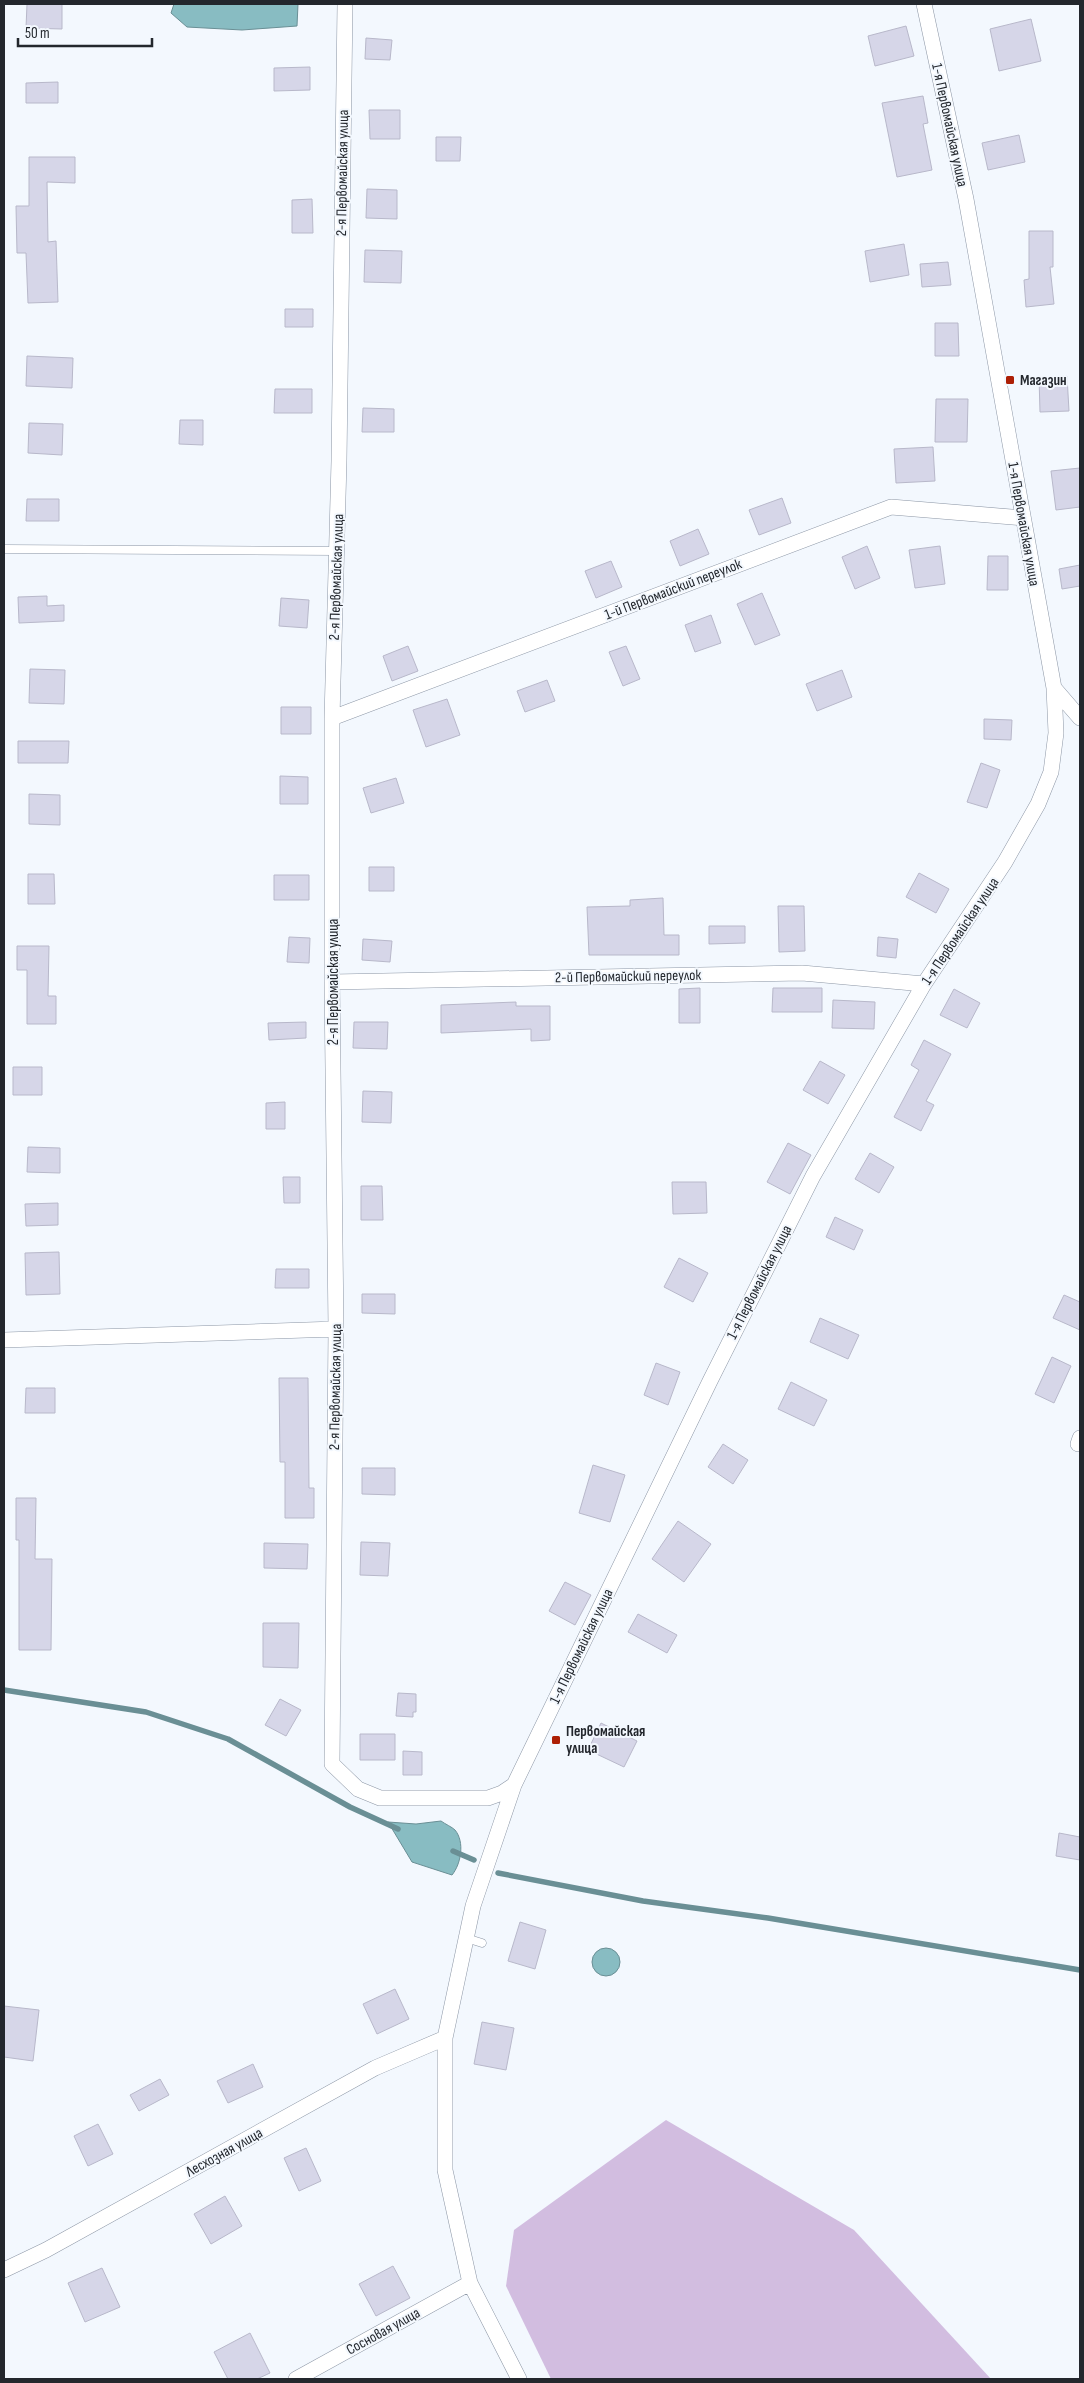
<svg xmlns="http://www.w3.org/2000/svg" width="1084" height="2383" font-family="'Sofia Sans Condensed',sans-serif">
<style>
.green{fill:#d2bde0}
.water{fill:#88bcc2;stroke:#6a8f95}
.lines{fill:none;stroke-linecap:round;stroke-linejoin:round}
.stream{stroke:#6a8f95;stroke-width:5.5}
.building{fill:#d6d6e8;stroke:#b8b8ca}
.lane-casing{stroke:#8d97a6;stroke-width:9}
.street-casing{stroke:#8d97a6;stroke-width:16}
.lane{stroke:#fff;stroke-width:8}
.street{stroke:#fff;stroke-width:15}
.poi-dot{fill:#ad1f05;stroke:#f3f8fe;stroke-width:2}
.labels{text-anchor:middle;stroke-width:4;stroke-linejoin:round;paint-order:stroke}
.street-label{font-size:15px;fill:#23272d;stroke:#f3f8fe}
.poi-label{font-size:15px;font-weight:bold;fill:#23272d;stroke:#f3f8fe;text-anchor:start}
</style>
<rect width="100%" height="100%" fill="#f3f8fe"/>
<path class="green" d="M666,2120L854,2230L991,2379H551L506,2286L514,2230Z"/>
<path class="water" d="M174,4H298L297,26L242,30L187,27L171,13Z
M441,1821C445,1824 452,1827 455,1830C465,1842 461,1864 452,1875L412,1862L388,1822L416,1824Z
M592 1962a14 14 0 1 1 28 0a14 14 0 1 1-28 0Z"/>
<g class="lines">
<path class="stream" d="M4,1690L146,1712L228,1739L350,1807L398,1829
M453,1851L474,1860
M498,1873L643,1901L768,1918L1080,1970"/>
</g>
<path class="building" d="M27,4H62V29L26,28Z
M1031,19L1041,61L999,71L990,29Z
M906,26L914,56L875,66L868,36Z
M366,38L392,40L390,60L365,59Z
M310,67V90L274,91V68Z
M58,82V103H26V83Z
M923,96L928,123L923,124L932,170L897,177L882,103Z
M369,110H400V139H370Z
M1019,135L1025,162L988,170L982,143Z
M436,137H461L460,161H436Z
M29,157H75V183L47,182L48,242L56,241L58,302L28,303L26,253H17L16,206H29Z
M367,189L397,190V219L366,218Z
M312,199L313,233H292V200Z
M1029,231H1053V267H1050L1054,304L1026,307L1024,280L1029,279Z
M904,244L909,275L870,282L865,251Z
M365,250L402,251L401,283L364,282Z
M948,262L951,285L922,287L920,264Z
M285,309H313V327H285Z
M935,323H958L959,356H935Z
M27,356L73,358L72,388L26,386Z
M1067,376L1069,411L1040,412L1039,377Z
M275,389H312V413H274Z
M936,399H968L967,442H935Z
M363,408L394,409V432H362Z
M180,420H203V445L179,444Z
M29,423L63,424L62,455L28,453Z
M933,447L935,481L896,483L894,449Z
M1080,468V507L1056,510L1051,471Z
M782,498L791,523L759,535L749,510Z
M27,499H59V521H26Z
M698,529L709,554L680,566L670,541Z
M867,546L880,578L855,589L842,557Z
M940,546L945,584L915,588L909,550Z
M988,556H1008V590H987Z
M611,561L622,587L596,598L585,571Z
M1080,565V586L1062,589L1059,569Z
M762,593L780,635L755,645L737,604Z
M47,596V606L64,605V621L19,623L18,597Z
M281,598L309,600L307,628L279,626Z
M711,615L721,643L695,652L685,625Z
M408,646L418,671L392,681L383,656Z
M626,646L640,679L623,686L609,652Z
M30,669L65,670L64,704L29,703Z
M842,670L852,697L817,711L806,684Z
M547,680L555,701L525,712L517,691Z
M447,699L460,735L426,747L413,710Z
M281,707H311V734H281Z
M984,719L1012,720L1011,740L984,739Z
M18,741H69L68,763H18Z
M981,763L1000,770L987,808L967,802Z
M280,776L308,777V804H280Z
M396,778L404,803L371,813L363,788Z
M29,794L60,795V825L29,824Z
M369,867H394V891H369Z
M919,873L949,889L936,913L906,897Z
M28,874H54L55,904H28Z
M274,875H309V900H274Z
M663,898L664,935H679V955H589L587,907L630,906V900Z
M778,906H804L805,951L779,952Z
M709,926H745V943L709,944Z
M289,937L310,938L309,963L287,962Z
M878,937L898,939L896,958L877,956Z
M363,939L392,941L390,962L362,960Z
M17,946H49L48,996H56V1024H27V970H17Z
M700,988V1023H679V989Z
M773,988H822V1012H772Z
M954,989L980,1003L967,1028L940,1015Z
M833,1000L875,1002L874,1029L832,1028Z
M516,1002V1006H550V1040L531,1041V1029L441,1033V1005Z
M306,1022V1038L269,1040L268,1023Z
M354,1022H388L387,1049L353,1048Z
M924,1040L951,1054L926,1101L934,1105L921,1131L894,1117L919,1070L911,1065Z
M820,1061L845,1075L828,1104L803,1090Z
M13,1067H42V1095H13Z
M363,1091L392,1092L391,1123L362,1122Z
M285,1102V1129H266V1103Z
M788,1143L811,1155L790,1194L767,1182Z
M28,1147L60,1148V1173L27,1172Z
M870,1153L894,1167L879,1193L855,1179Z
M283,1177H300V1203H284Z
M672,1182H706L707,1213L673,1214Z
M361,1186H382L383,1220H361Z
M58,1203V1225L26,1226L25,1204Z
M835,1217L863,1230L854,1250L826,1237Z
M59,1252L60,1294L26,1295L25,1253Z
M679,1258L708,1273L693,1302L664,1287Z
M276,1269H309V1288H275Z
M362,1294H395V1314L362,1313Z
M1064,1295L1080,1302V1330L1053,1318Z
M820,1318L859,1335L848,1359L810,1342Z
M1052,1357L1071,1366L1054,1403L1035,1394Z
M656,1363L680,1372L668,1405L644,1395Z
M279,1378H308L309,1488H314V1518H285V1462H280Z
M791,1382L827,1400L814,1426L778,1409Z
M26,1388H55V1413H25Z
M723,1444L748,1460L733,1484L708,1467Z
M593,1465L625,1475L610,1522L579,1513Z
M362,1468H395V1495L362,1494Z
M16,1498H36L35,1559H52L51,1650H19V1540H16Z
M678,1521L711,1544L684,1582L652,1559Z
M361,1542L390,1543L388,1576L360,1575Z
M264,1543L308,1544L307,1569L264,1568Z
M565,1582L591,1595L575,1625L549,1611Z
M638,1614L677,1635L667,1653L628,1632Z
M263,1623H299L298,1668L263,1667Z
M398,1693L416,1694V1712H413V1717L396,1716Z
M280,1699L301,1710L286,1736L265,1725Z
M601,1723L637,1741L624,1767L588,1750Z
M360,1734H395V1760H360Z
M403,1751L422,1752V1775H403Z
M1059,1833L1080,1837V1860L1056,1856Z
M520,1922L546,1930L535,1969L508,1961Z
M395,1989L409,2019L377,2034L363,2004Z
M4,2006L39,2010L33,2061L4,2057Z
M482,2022L514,2028L506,2070L474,2064Z
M253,2064L263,2087L228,2103L217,2081Z
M160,2079L169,2095L139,2111L130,2095Z
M98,2124L113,2154L88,2166L74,2136Z
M306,2148L321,2181L299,2191L284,2158Z
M225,2196L242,2226L211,2244L194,2214Z
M393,2266L410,2298L376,2316L359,2284Z
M102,2268L120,2307L85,2322L68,2283Z
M250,2333L270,2373L257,2379H228L214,2352Z"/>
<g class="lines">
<g class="lane-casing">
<path id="lane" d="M4,549L336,551
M466,1938L482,1943"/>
</g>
<g class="street-casing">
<path id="street" d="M345,4L339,461L332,718V982L336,1329L332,1764L358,1789L380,1798H488L502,1793L514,1785
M1054,688L1080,718
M332,718L891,507L1023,518
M332,982L802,973L924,984
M4,1340L336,1329
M1078,1444L1080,1438
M4,2270L46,2250L375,2068L445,2038
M296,2379L470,2283
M519,2379L470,2283L445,2170V2038L473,1906L514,1785L710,1381L813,1176L924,984L1005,862L1038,804L1051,772L1056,733L1054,688L966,199L924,4"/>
</g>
<use href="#lane" class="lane"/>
<use href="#street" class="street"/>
</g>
<g class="poi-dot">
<rect x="1005" y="375" width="10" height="10" rx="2.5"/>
<rect x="551" y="1735" width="10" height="10" rx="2.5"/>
</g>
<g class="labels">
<g class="street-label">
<text transform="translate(950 125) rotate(78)" y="5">1-я Первомайская улица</text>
<text transform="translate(342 173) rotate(-89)" y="5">2-я Первомайская улица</text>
<text transform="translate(1024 524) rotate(80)" y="5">1-я Первомайская улица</text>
<text transform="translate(336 577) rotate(-88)" y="5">2-я Первомайская улица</text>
<text transform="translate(673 589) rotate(-21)" y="5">1-й Первомайский переулок</text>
<text transform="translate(960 931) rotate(-56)" y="5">1-я Первомайская улица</text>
<text transform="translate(628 976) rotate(-1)" y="5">2-й Первомайский переулок</text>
<text transform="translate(333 982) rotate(-90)" y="5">2-я Первомайская улица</text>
<text transform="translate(759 1282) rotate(-63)" y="5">1-я Первомайская улица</text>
<text transform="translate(335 1387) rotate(-89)" y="5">2-я Первомайская улица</text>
<text transform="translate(581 1646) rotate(-64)" y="5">1-я Первомайская улица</text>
<text transform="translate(224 2152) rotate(-29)" y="5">Лесхозная улица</text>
<text transform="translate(383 2331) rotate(-29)" y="5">Сосновая улица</text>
</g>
<g class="poi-label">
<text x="1020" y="385">Магазин</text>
<text x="566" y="1736">Первомайская<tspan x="566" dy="17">улица</tspan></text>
</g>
</g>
<rect width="1084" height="2383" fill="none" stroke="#23272d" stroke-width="10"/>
<path d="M18 38v8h134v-8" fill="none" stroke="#23272d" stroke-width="2.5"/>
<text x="25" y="38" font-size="15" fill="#23272d" stroke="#f3f8fe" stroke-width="4" paint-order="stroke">50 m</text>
</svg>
